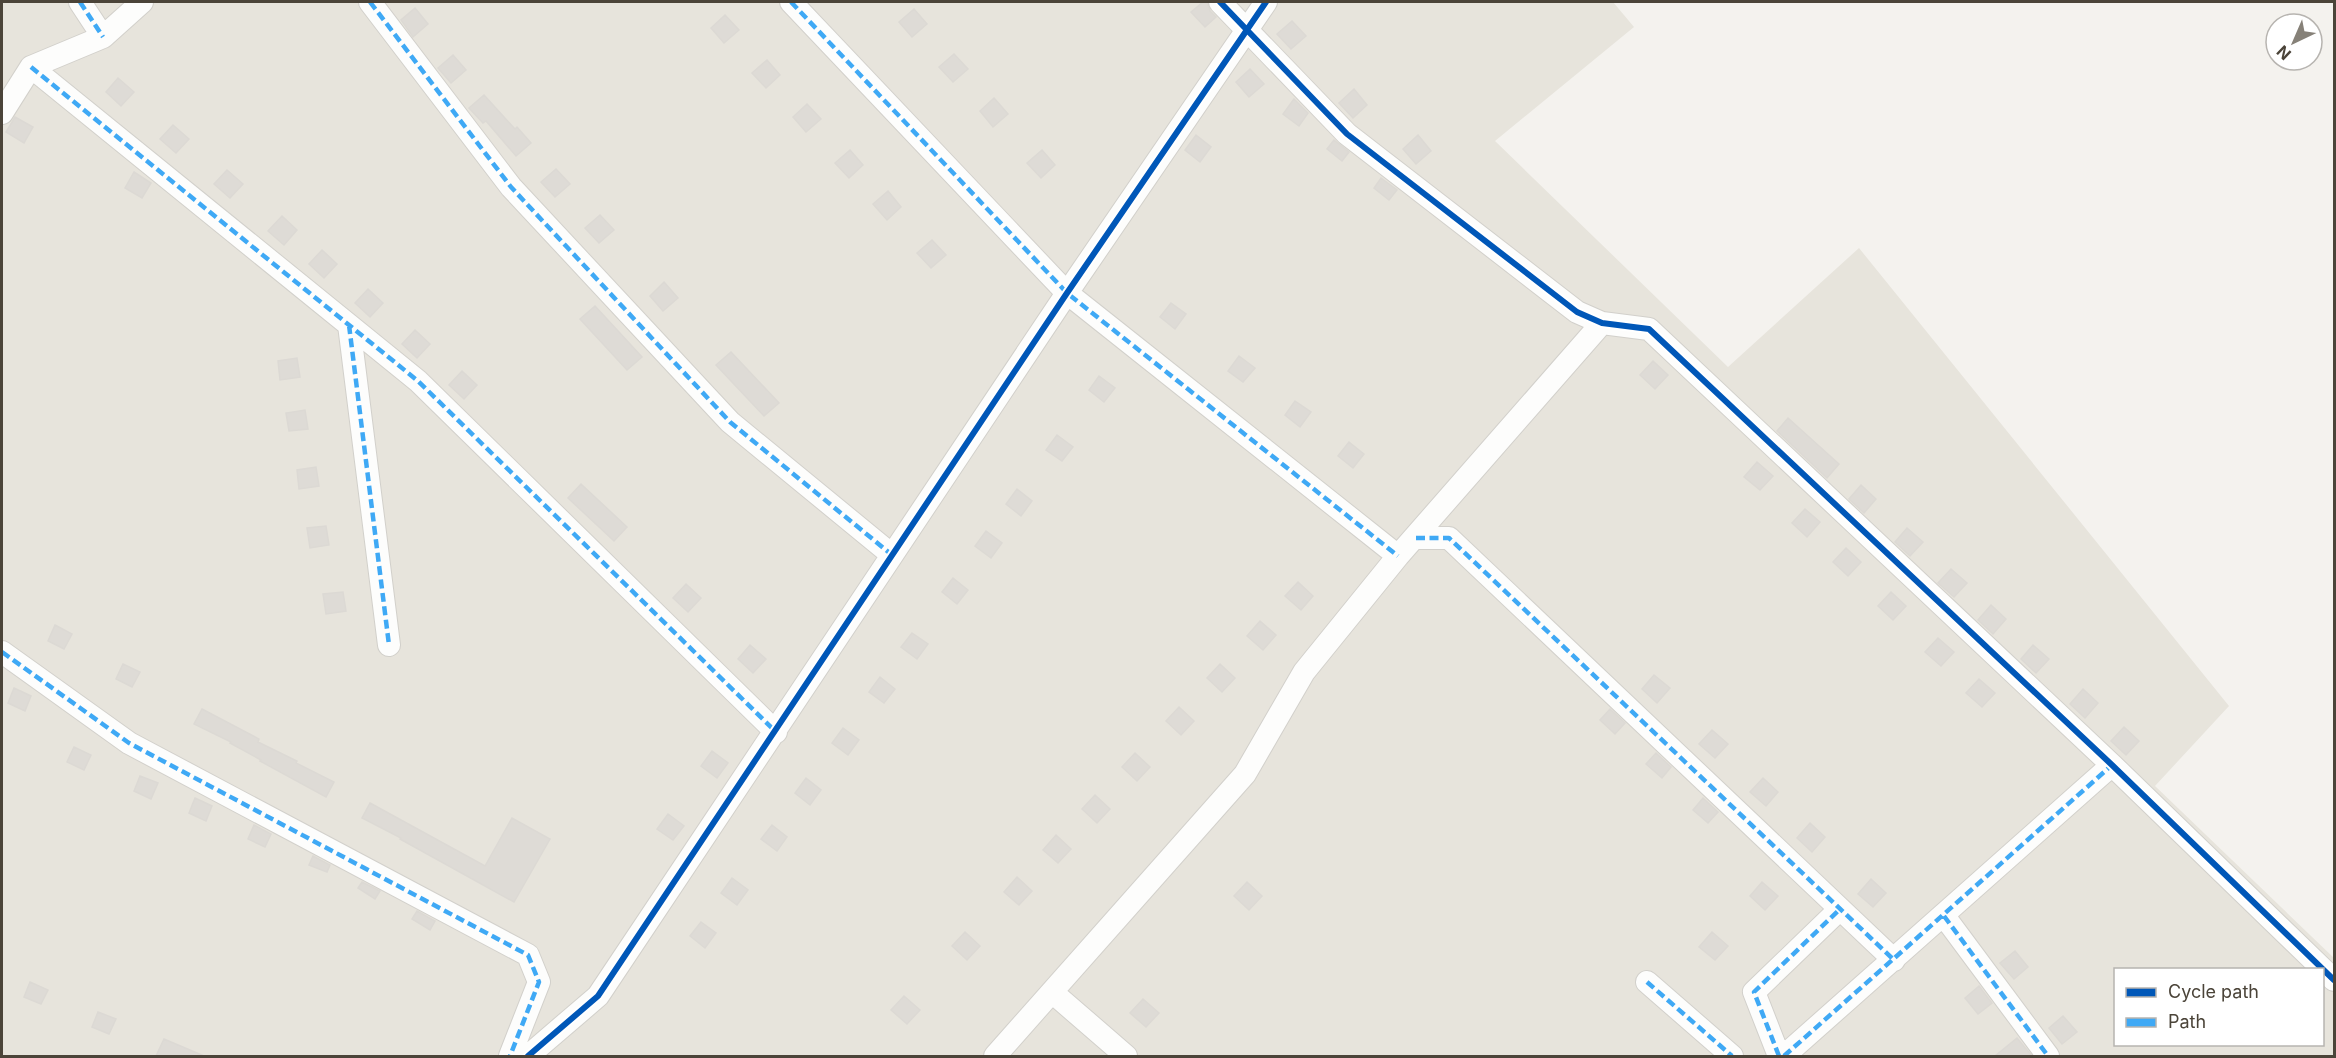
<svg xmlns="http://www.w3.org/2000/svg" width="2336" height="1058" font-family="Inter,sans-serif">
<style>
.residential{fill:#e7e4dc;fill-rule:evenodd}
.building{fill:#dedbd6;stroke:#dcd9d4;stroke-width:1.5}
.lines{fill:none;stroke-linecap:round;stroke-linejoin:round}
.minor-casing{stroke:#d2d0cb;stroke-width:24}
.minor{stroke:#fdfdfc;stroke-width:22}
.quiet{stroke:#3fa9f5;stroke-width:4.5;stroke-dasharray:9 4.5;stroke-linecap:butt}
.cycleway-casing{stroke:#fff;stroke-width:10}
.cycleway{stroke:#0057b8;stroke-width:6}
</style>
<rect width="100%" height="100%" fill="#f4f2ee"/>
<path class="residential" d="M2,2H1613L1634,27L1495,141L1728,367L1859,248L2229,706L2155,786L2334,958V1056H2ZM2116,970H2322V1044H2116Z"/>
<path class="building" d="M1203,2H1207L1210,11L1216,17L1205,27L1191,12Z
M415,8L428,24L413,37L401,20Z
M914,9L927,24L912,37L899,22Z
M725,15L739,30L724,43L711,28Z
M1292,21L1306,36L1291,49L1277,34Z
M954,54L968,69L953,82L939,67Z
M453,55L466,70L451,83L438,68Z
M767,60L780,75L766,88L752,73Z
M1250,69L1264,84L1249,97L1236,82Z
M118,78L134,92L121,106L106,92Z
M1354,89L1367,105L1353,118L1339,103Z
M484,95L515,129L517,127L531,143L516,156L486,121L483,123L469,108Z
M994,98L1008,114L993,127L980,111Z
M1294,99L1308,113L1299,126L1283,114Z
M807,104L821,119L806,132L793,117Z
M15,117L33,127L24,143L6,132Z
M173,125L189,139L176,153L160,139Z
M1196,135L1211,147L1200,162L1185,150Z
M1418,135L1431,151L1416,164L1403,149Z
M1334,140L1349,152L1342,161L1327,149Z
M850,150L863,165L849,178L835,163Z
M1042,150L1055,165L1041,178L1027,163Z
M556,169L570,184L555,197L541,182Z
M227,170L243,184L230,198L214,184Z
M134,172L151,183L142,198L125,188Z
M1381,178L1397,190L1389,200L1374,188Z
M888,191L901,207L887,220L873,204Z
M600,215L614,230L599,243L585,228Z
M282,216L297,230L284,245L268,231Z
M932,240L946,255L931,268L917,253Z
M322,250L337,264L324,278L309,264Z
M664,282L678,298L663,311L650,296Z
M368,289L383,303L370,317L355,303Z
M1171,303L1186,314L1175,329L1160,317Z
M595,306L642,357L627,370L580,319Z
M415,330L430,344L417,358L402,344Z
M731,352L779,403L764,416L716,365Z
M1239,356L1255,368L1243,382L1228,371Z
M297,358L300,377L280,380L278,361Z
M1653,361L1668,375L1655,389L1640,375Z
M462,371L477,385L464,399L449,385Z
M1099,376L1115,388L1104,402L1089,390Z
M1295,401L1311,412L1300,427L1285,415Z
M305,410L308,429L289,431L286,413Z
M1788,418L1839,464L1827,478L1777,431Z
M1057,435L1073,447L1062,461L1046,450Z
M1349,442L1364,454L1353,468L1338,456Z
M1757,462L1773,476L1760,490L1744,477Z
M316,467L319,486L299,489L297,470Z
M581,484L627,527L614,541L568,498Z
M1861,485L1876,499L1864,513L1849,499Z
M1017,489L1032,501L1021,516L1006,504Z
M1805,509L1820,522L1807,537L1792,523Z
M326,526L329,545L310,548L307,528Z
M1907,528L1923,542L1910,556L1895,542Z
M986,531L1002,543L991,558L975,546Z
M1846,548L1861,562L1848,576L1833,562Z
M1951,569L1967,583L1954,597L1938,583Z
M953,578L968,590L957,604L942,592Z
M1298,582L1313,596L1301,610L1285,596Z
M686,584L701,598L688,612L673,598Z
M343,592L346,611L326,614L323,594Z
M1891,592L1906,606L1893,620L1878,606Z
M1991,605L2006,619L1993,634L1978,620Z
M1260,621L1276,635L1263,650L1247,636Z
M55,625L72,634L64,649L48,641Z
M912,633L928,644L917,659L901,647Z
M1938,638L1954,652L1941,666L1925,652Z
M750,645L766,659L753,673L738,659Z
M2033,645L2049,659L2036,673L2021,659Z
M123,664L140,672L132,687L116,679Z
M1220,664L1235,678L1222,692L1207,678Z
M1654,675L1670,688L1657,703L1642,689Z
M880,677L895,689L884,703L869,692Z
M1979,679L1995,693L1982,707L1966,693Z
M14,688L31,696L25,711L8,703Z
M2083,689L2098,703L2085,718L2070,704Z
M1179,707L1194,721L1181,735L1166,721Z
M202,709L259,739L258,742L297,761L296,763L334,782L326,797L260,761L261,760L230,743L231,742L194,724Z
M1610,709L1625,723L1615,734L1600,720Z
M2124,727L2139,741L2126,755L2111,741Z
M843,728L859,740L848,755L832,743Z
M1712,730L1728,744L1715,758L1699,744Z
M74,747L91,755L84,770L67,762Z
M712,751L728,763L717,778L701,766Z
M1135,753L1150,767L1137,781L1122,767Z
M1656,753L1671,767L1662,778L1646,764Z
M140,776L158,783L151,799L134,791Z
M806,778L821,790L810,805L795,793Z
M1763,778L1778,792L1766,806L1750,792Z
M1095,795L1110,809L1097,823L1082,809Z
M195,798L212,806L206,821L189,813Z
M1703,798L1718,812L1708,823L1693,810Z
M370,803L485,866L512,818L550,839L514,902L400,839L401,838L362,818Z
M668,814L684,826L673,840L657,829Z
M1810,823L1825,837L1812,852L1797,838Z
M254,825L271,834L265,847L248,839Z
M772,825L787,837L777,851L761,839Z
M1056,835L1071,849L1058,863L1043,850Z
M313,856L330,865L327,872L309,865Z
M1017,877L1032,891L1019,905L1004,892Z
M732,878L748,890L737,905L721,893Z
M1871,879L1886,893L1873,907L1858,894Z
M362,882L380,891L375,899L358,888Z
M1247,882L1262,896L1249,910L1234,896Z
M1762,882L1778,896L1765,910L1750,896Z
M417,911L435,921L430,930L412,919Z
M701,922L716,933L705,948L690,936Z
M965,932L980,946L967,960L952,946Z
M1712,932L1728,946L1715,960L1699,947Z
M2015,951L2028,967L2014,979L2000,963Z
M30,982L48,990L41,1004L24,997Z
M1979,986L1992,1003L1978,1014L1965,998Z
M904,996L920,1010L907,1024L891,1010Z
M1143,999L1159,1013L1146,1027L1130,1013Z
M98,1012L116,1019L109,1034L92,1027Z
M2063,1016L2077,1032L2062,1044L2049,1028Z
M2017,1038L2032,1056H1995Z
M164,1039L204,1056H156Z"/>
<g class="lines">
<g class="minor-casing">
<path id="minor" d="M80,2L103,37
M370,2L511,187L730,422L892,555
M791,2L1067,293L1398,556
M1220,2L1347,134L1577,312L1602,323L1649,329L2112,765L2334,980
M31,67L418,381L776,732
M2,113L31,67L103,37L142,2
M349,325L389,645
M1416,538H1449L1894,960
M2,652L129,743L528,955L539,982L510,1056
M1944,916L2048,1056
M1647,982L1732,1056
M1052,992L1126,1056
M528,1056L598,996L1067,293L1266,2
M995,1056L1245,774L1304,672L1398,556L1602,323
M1779,1056L1754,992L1840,909
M1784,1056L2112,765"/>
</g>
<use href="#minor" class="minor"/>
<path class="quiet" d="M80,2L103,37
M370,2L511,187L730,422L892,555
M791,2L1067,293L1398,556
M31,67L418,381L776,732
M349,325L389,645
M1416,538H1449L1894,960
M2,652L129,743L528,955L539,982L510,1056
M1944,916L2048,1056
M1647,982L1732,1056
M1779,1056L1754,992L1840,909
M1784,1056L2112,765"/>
<g class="cycleway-casing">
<path id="cycleway" d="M1220,2L1347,134L1577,312L1602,323L1649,329L2112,765L2334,980
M528,1056L598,996L1067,293L1266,2"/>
</g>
<use href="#cycleway" class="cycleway"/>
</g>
<rect width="2336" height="1058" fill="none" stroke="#4b4439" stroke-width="6"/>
<rect x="2114" y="968" width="210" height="78" fill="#ffffff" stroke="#b7b4b0" stroke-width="1.5"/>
<rect x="2126" y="988" width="30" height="9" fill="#0057b8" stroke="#b7b4b0" stroke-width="1.5"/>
<text x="2168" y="998" font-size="18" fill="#4b4439">Cycle path</text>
<rect x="2126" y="1018" width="30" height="9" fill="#3fa9f5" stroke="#b7b4b0" stroke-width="1.5"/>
<text x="2168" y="1028" font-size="18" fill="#4b4439">Path</text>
<g transform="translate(2294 42) rotate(224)"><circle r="28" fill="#ffffff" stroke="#b7b4b0" stroke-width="1.5"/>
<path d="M0-4.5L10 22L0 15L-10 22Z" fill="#868178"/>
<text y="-9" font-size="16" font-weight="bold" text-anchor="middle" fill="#4b4439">N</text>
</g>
</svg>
